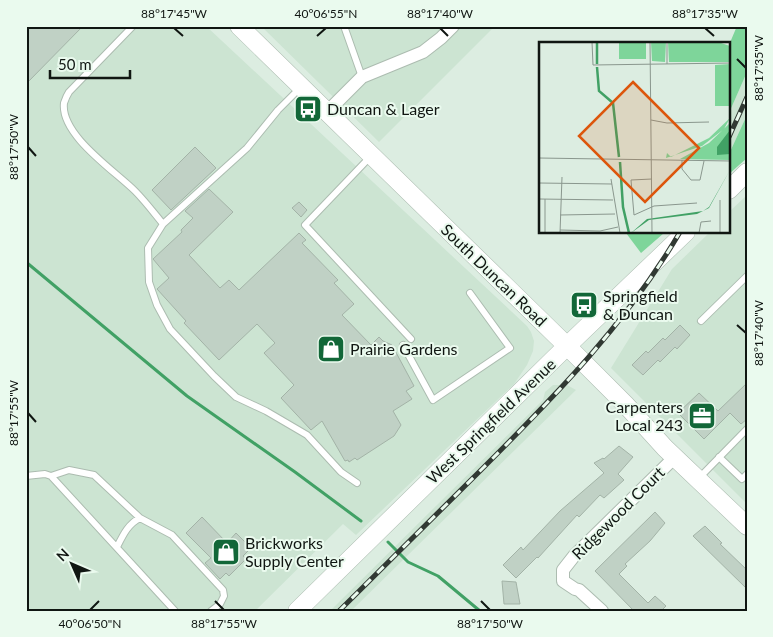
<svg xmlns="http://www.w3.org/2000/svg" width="773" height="637" font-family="Lato,sans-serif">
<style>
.built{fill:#cce4d2}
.green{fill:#7ed59a}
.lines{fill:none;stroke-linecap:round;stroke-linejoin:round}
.stream{stroke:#41a165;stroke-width:3}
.building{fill:#c0d1c5;stroke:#a3b3a7}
.lane-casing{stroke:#acbcb0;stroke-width:8}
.street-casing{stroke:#acbcb0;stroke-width:14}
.secondary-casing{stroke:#acbcb0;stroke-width:19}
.lane{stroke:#fff;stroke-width:6}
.street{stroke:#fff;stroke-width:12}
.secondary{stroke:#fff;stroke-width:18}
.rail-casing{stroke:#313933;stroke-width:5}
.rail{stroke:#eafaee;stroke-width:3;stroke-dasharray:9;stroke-linecap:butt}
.ticks{fill:none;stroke:#101612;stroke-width:2}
.labels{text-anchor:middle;stroke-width:4;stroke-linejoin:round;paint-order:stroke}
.poi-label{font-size:16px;fill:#101612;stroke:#eafaee;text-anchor:start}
.street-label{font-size:16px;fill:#101612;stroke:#eafaee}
.inset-river{fill:none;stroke:#41a165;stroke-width:2.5}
.inset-road{fill:none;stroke:#8a978e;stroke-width:1}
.view{fill:#dd560c;fill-opacity:0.15;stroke:#dd560c;stroke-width:2.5}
.inset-edge{fill:none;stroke:#101612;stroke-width:2.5}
.neatline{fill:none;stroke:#101612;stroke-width:2}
.ticks-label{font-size:12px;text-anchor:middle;fill:#101612}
</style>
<rect width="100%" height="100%" fill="#dcede1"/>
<path class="built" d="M26,26H206L527,326L531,332L534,341L533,351L527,365L514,384L356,535L343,524L255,611H26Z
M261,26H495L379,142Z
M747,72V115L729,154V113Z
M747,195V504L611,368L672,269L709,233L729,232V212Z
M553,385H567L576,390L351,611H330L543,400L545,392Z"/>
<path class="green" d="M737,26H747V72L729,113V45Z
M747,115V158L729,174V154Z
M626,233H664L641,253Z"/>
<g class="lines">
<path class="stream" d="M26,262L187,396L295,472L361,521
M388,542L408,562L438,576L480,611"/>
</g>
<path class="building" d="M26,26H83L26,84Z
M195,147L216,168L171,210L152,190Z
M209,189L233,212L189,255L220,288L229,280L239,290L299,233L306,240L302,243L338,280L334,283L354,304L342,315L371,345L379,337L383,341L392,345L414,386L406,391L412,399L393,411L401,425L394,436L357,460L355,458L349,462L348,460L345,461L322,421L311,430L281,398L294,385L264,353L275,343L257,324L219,360L184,323L186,321L157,289L169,278L153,259L182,232L181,230L193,218L185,211Z
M299,202L307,210L301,217L292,208Z
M680,325L690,335L677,349L675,347L660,362L658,360L643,375L632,365L646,351L648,353L663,338L665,340Z
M747,383V419L741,424L730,413L704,439L678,413L699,393L718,411Z
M619,446L633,457L618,474L624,480L604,498L600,495L579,517L577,515L538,558L537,557L516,578L503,565L521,547L523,550L560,511L604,473L594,463L603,458L604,459Z
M655,512L665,523L650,541L625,564L627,566L619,574L648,603L655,596L666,606L661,611H634L595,571Z
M202,517L227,543L236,533L251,548L243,556L246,559L229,576L226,573L220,579L205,563L211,558L186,533Z
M705,526L722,543L720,544L747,570V589L693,536Z
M502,581L516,582L520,604H504Z"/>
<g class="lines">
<g class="lane-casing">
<path id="lane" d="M133,26L69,92C67,95 65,100 64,103C60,135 115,171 135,191C145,201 154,213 163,224
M344,26L362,77
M300,88L278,110L247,148L163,224L148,248L149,282L157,305L170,329L214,376L236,397L266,411L307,435L341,472L357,483
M371,156L305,225L411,339
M701,321L747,276
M403,345L433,400L510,348L470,293
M719,457L742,479L747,474
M26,476L45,474L51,476L175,611
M51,476L69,470L94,475L140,518
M699,478L747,429
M117,547C123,535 128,524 140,518L172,535L223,590L224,596L220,604L211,611"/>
</g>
<g class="street-casing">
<path id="street" d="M327,112L362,77L423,52L441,38L453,26
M602,611L579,590L575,589L563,581V570L574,556L675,457"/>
</g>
<g class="secondary-casing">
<path id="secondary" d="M239,26L567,346L625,404L665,448L747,526
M729,190L747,172
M297,611L567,346L686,232"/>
</g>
<use href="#lane" class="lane"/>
<use href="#street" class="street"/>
<use href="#secondary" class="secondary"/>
<g class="rail-casing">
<path id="rail" d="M729,137L747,97
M339,611C386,564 434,517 481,470C555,396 627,323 680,232"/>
</g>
<use href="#rail" class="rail"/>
</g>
<path class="ticks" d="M174,28L183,36M440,28L448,36M705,28L714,36M317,36L326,28M737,59L746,68M28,147L36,156M737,325L746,333M28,413L36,422M215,601L224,610M481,601L490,610M90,610L99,601"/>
<defs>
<g id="bus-square" transform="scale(1.4375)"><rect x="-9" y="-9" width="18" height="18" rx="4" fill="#126738" stroke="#eafaee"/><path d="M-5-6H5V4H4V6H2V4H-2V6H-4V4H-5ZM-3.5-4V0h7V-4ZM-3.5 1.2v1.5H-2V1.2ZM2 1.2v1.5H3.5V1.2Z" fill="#fff"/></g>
<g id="shop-square" transform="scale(1.4375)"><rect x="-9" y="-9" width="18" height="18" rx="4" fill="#126738" stroke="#eafaee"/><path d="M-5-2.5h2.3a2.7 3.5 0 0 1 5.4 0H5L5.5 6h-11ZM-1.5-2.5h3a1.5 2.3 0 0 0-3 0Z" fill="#fff"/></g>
<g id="office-square" transform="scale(1.4375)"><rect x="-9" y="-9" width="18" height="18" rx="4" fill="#126738" stroke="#eafaee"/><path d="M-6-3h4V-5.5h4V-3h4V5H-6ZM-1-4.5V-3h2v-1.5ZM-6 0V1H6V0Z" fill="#fff"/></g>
</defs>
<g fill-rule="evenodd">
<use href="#bus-square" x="308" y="109"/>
<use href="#bus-square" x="584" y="305"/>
<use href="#shop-square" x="331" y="349"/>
<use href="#office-square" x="702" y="416"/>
<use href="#shop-square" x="226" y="552"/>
</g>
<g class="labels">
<g class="poi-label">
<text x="327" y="115">Duncan &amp; Lager</text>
<text x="603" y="302">Springfield<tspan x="603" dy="18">&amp; Duncan</tspan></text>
<text x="350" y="355">Prairie Gardens</text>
<text x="683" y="413" text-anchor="end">Carpenters<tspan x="683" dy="18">Local 243</tspan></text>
<text x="245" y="549">Brickworks<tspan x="245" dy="18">Supply Center</tspan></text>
</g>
<g class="street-label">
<text transform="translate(494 275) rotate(44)" y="6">South Duncan Road</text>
<text transform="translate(491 421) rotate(-44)" y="6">West Springfield Avenue</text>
<text transform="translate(618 513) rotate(-45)" y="6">Ridgewood Court</text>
</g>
</g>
<g transform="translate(539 42)">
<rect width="191" height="191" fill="#dcede1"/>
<path d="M80,0H107V17H80ZM112,0H127L126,20L113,19ZM129,0H179L191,4V20H130ZM191,22V64H176V23ZM191,76L185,87L163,104L127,116L128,111L132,115L170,96ZM191,81V118L141,117L170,101Z" fill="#7ed59a"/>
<path d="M191,88V112L178,113V105ZM191,128L170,166L158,172L110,178L92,191L108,177L164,169L170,165Z" fill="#41a165"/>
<path class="inset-river" d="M58,22V0M58,25L60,49L74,61L80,115M81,120L84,165L90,191"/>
<path class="inset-road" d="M53,0L54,23L192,21M111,0L113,191M128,22V0M112,78L128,81L170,80M0,116L192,119M143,118V127L152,138H161L165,119M72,137L81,191M113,137L92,138L95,173L115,164L158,161M0,141L73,142M0,157L74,158M21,173L76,172M21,188L61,189L79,185M6,191V157M21,191L23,135M160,191L162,180L172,179M181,191V158"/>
<path class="view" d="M94,40L160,106L106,160L40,94Z"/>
<rect width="191" height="191" class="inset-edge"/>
</g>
<rect width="773" height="637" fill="none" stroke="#eafaee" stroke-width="55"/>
<g transform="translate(72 564) rotate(315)" stroke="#eafaee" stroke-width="4" paint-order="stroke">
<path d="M0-4L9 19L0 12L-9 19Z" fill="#101612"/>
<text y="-8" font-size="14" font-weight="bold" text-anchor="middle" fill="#101612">N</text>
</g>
<path d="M50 70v8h80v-8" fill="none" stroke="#101612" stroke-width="2.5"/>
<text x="58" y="70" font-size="15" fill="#101612" stroke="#eafaee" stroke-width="4" paint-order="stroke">50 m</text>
<rect x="28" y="28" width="718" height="582" class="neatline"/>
<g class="ticks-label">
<text x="174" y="18">88°17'45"W</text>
<text x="326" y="18">40°06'55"N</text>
<text x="440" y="18">88°17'40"W</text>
<text x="705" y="18">88°17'35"W</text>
<text transform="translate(759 68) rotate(-90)" y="4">88°17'35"W</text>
<text transform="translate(14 147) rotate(-90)" y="4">88°17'50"W</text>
<text transform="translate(759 333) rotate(-90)" y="4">88°17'40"W</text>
<text transform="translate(14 413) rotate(-90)" y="4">88°17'55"W</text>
<text x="90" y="628">40°06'50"N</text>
<text x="224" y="628">88°17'55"W</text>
<text x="490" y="628">88°17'50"W</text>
</g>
</svg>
